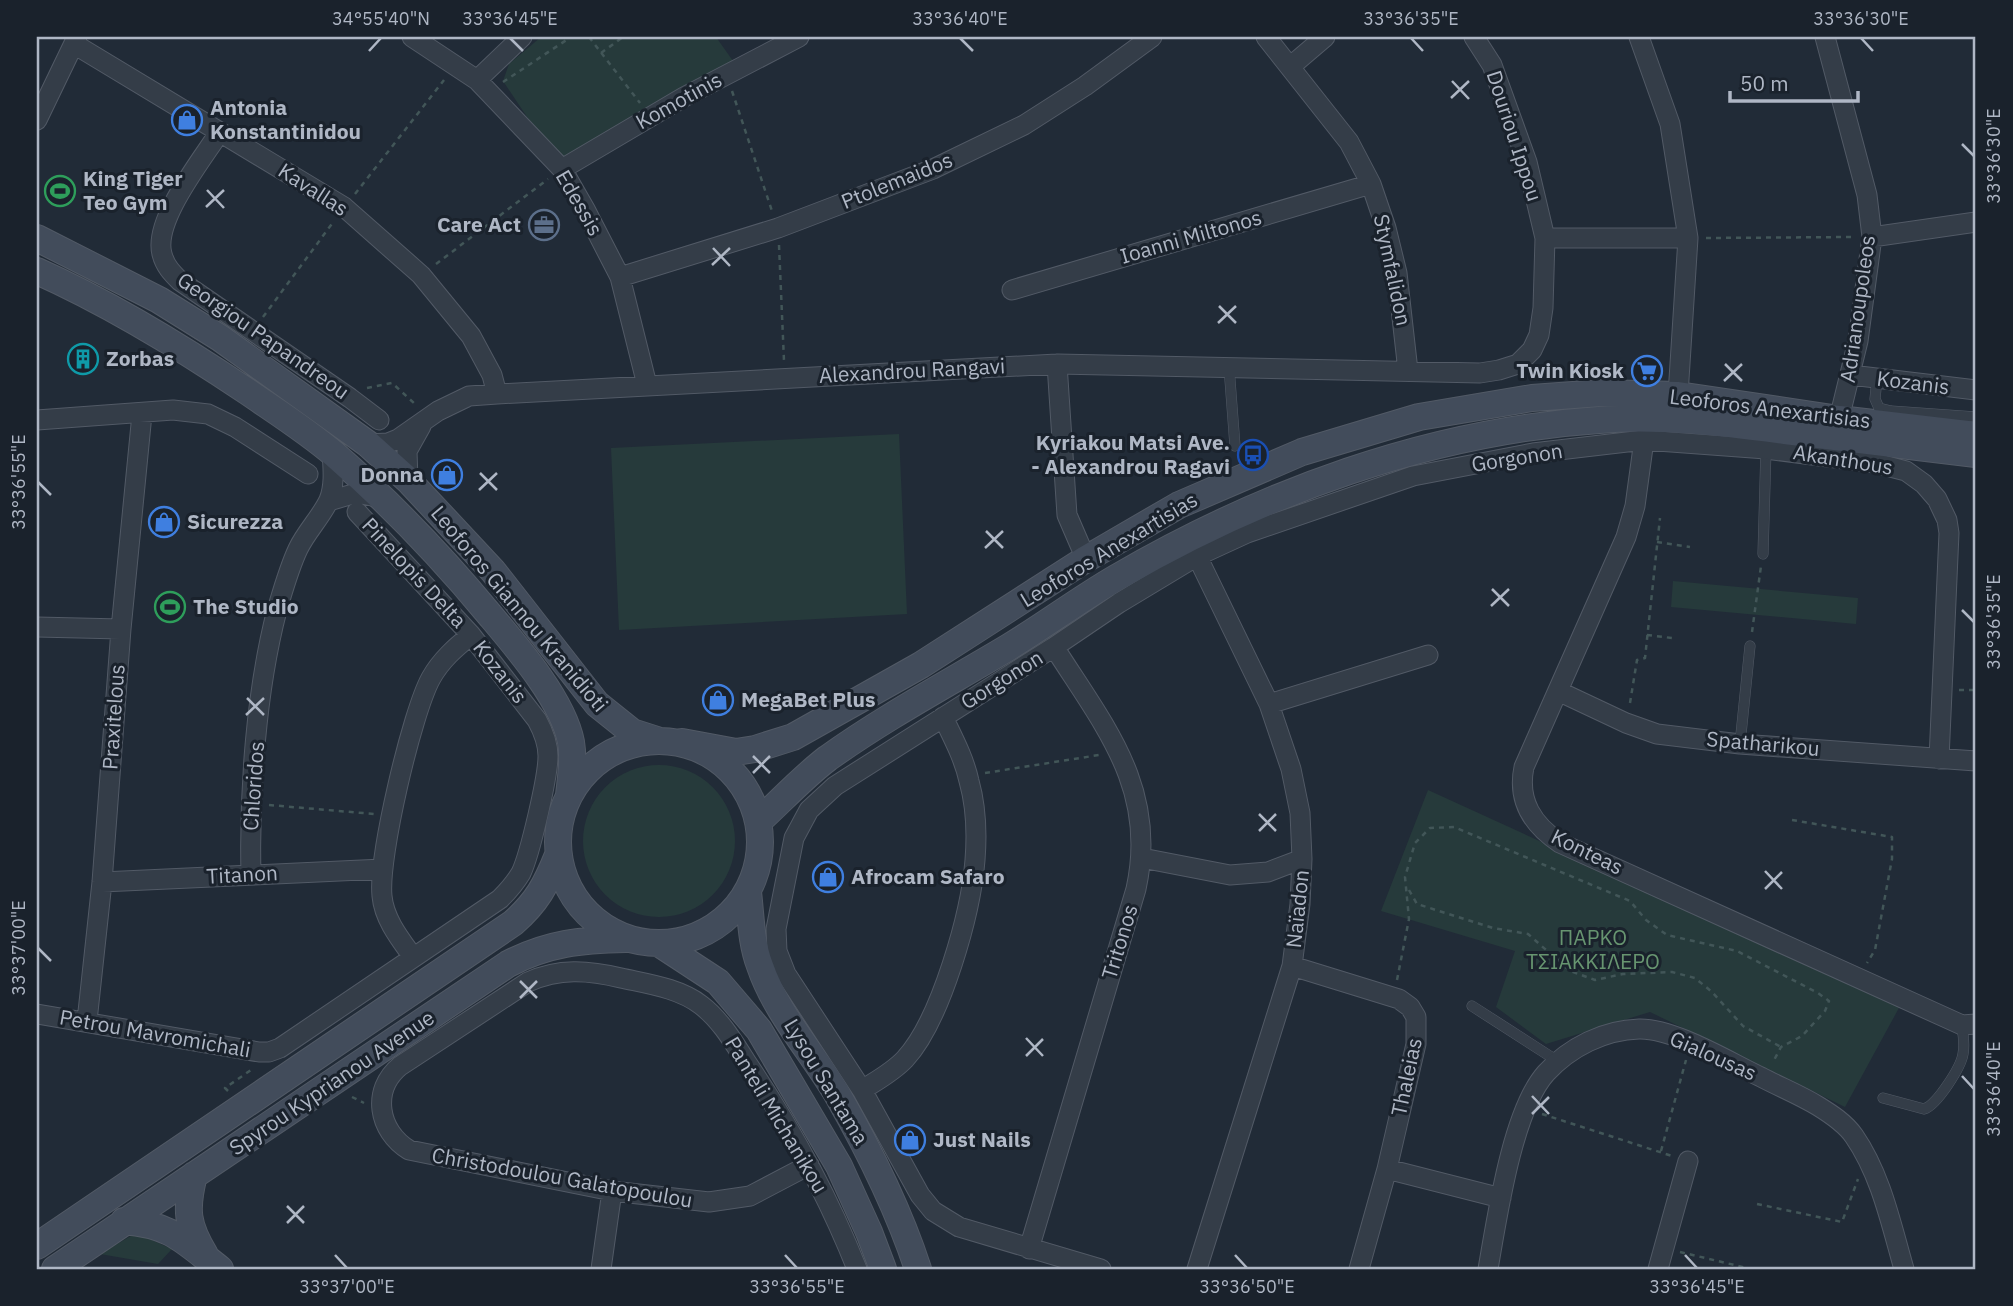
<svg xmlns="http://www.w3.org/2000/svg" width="2013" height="1306" font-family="'IBM Plex Sans',sans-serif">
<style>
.green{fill:#263a3b}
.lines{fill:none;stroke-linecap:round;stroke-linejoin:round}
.lane-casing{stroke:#525a66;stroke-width:11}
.street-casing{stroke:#525a66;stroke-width:21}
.secondary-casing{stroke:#525a66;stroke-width:28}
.path{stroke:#425658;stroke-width:2.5;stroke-dasharray:5 5;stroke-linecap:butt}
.lane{stroke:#343d48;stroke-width:10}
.street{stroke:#343d48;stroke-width:19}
.secondary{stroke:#424c5b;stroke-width:26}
.ticks{fill:none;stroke:#afb7c5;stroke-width:2.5}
.labels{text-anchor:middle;stroke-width:6;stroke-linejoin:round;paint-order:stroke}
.street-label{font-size:21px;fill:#afb7c5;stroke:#1a222c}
.poi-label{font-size:21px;font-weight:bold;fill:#afb7c5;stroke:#1a222c;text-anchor:start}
.park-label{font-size:21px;fill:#679570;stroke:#1a222c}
.neatline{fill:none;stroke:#afb7c5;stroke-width:2.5}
.ticks-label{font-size:18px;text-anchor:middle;fill:#afb7c5}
</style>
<rect width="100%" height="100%" fill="#212b37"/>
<path class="green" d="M541,37H716L738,68L562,169L503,81L509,64Z
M899,434L907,614L619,630L611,448Z
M1673,581L1858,598L1856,624L1671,607Z
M583 841a76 76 0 1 1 152 0a76 76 0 1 1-152 0Z
M1428,790L1900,1006L1845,1107L1650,1012L1546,1044L1496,1007L1515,951L1381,911Z
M136,1233L172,1249L158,1264L100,1254Z"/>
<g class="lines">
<g class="lane-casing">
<path id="lane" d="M1229,367L1235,446
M1877,378L1875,399L1879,408L1891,411L1976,417
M1763,554L1766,449
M1740,744L1750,646
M1472,1006L1559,1062
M1883,1098L1924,1109C1937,1105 1961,1067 1963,1054C1965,1044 1963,1034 1962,1025"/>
</g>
<g class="street-casing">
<path id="street" d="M412,37L477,80L562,169L586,211L620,277L647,385
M1266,37L1349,142L1371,184L1386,228L1397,273L1408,371
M1639,37L1670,124L1688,238L1678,395
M1825,37L1867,195L1872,237L1858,341L1839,419
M74,44L344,207L421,275L471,336L492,375L497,394
M1291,66L1325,37
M477,80L522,37
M37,120L77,37
M219,133C201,161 153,221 162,254C165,266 172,273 180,281L350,398L379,420
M562,169L684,97L799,37
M1872,237L1976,222
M1545,238H1688
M620,277L778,228L933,169L1024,125L1085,86L1152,37
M1012,290L1371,184
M1057,364L1067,515L1086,559
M1851,375L1976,390
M37,420L173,410L208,414L235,427L308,474
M1644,440L1635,506L1626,537L1524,767C1517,801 1533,825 1560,843L1962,1025L1976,1024
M368,444L388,443L398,439L438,411L469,396L497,394L1057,364L1480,373L1499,370L1518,364L1532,350L1539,335L1543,308L1545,238L1527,162L1492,65L1474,37
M408,480L407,451L421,426
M329,501L356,493L382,498
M1197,556L1269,704L1291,769L1300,813L1302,859L1300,904L1292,966L1197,1269
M37,627L121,629
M1558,691L1626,723L1657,734L1740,744L1976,761
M1269,704L1428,655
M1142,858L1230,875L1268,872L1302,859
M251,875C249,791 256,691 277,610C283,590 289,568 298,549C306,532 321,517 329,500C335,485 333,468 332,452
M102,882L383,869
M413,957C400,939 384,919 382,896C378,857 412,712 431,678C441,660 456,647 471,635
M1292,966L1399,999L1410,1007L1416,1017V1044L1387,1169L1359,1269
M37,1014L259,1052H269L280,1048L500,899C508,891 515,883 521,873C530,854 548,777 548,756C548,743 543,731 537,720L471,635L357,512
M87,1021L102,882L121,629L142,414
M862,1090C876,1081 893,1072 905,1059C941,1020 971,913 975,860C977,835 976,806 969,781C964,758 953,738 943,717
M809,1165L750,1196L709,1202L612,1191L409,1150C378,1131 371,1090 400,1066L528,982C559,968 588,970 621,978C648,984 679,988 701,1005C721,1020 734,1043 747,1063C791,1128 828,1196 857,1269
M1387,1169L1501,1198
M1029,1249L1136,889C1158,789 1105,727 1054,647
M601,1269L612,1191
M1101,1269L959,1227L933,1211L920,1195L862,1090L786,974L777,951L776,929L794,838L809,810L835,786L1054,647L1119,603L1197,556L1247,533L1413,476L1533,453L1644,440L1766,449L1875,463L1906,471L1924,484L1937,499L1947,520L1949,533L1939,759
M1488,1269C1497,1218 1512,1111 1546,1073C1570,1047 1604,1030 1639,1029C1674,1028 1729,1062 1761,1077C1780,1087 1800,1095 1818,1106C1831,1114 1845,1123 1854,1136C1881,1175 1891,1224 1904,1269
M1658,1269L1688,1161"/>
</g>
<g class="secondary-casing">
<path id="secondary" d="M37,238L159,300L220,338L368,444L408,480L493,571L597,704L632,732L657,740
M37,271C111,304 181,347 248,392C277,412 307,431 334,454C390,503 441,556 489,614C516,646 563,700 571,742C574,760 571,777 569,795
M558 842a101 101 0 1 1 202 0a101 101 0 1 1-202 0Z
M682,742L736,752L755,749L793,737L921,665L1086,559L1179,505L1302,452L1419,417L1532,398L1601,393L1678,395L1839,419L1976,435
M759,821C782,800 803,777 828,758C885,717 949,683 1009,647C1045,625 1080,599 1116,578C1262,493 1429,431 1599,420C1661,415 1723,423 1785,431C1848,438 1912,446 1976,454
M748,892C751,917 751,943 760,966C776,1013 812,1052 837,1094C869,1150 898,1208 918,1269
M660,944L718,982L759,1030L839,1166L869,1232L883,1269
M194,1175C185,1210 187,1225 205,1255
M124,1221C172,1225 184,1241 220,1269
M37,1246L513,923C537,902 546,885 558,855
M55,1269L508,964C548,943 581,940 626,939"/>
</g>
<path class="path" d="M589,37L640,103
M601,53L623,37
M503,82L571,37
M732,91L772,211
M355,194L444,80
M1706,238L1853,237
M779,245L784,361
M436,264L548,179
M263,317L334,221
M367,388L392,383L415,404
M1657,542L1690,547
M1752,632L1761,566
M1647,635L1672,638
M1959,690H1976
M1630,703L1637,660L1645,658L1660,518
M985,773L1099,755
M269,805L374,814
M1792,820L1892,837V859L1875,950L1867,963
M1409,890L1417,904L1493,928L1528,934L1570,971L1595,980L1623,974L1672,972L1695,978L1712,992L1743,1026L1781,1047
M1397,980L1409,919L1405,877L1415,843L1430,828L1454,827L1630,901L1646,920L1667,935L1737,951L1818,993L1829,1001L1825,1011L1802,1036L1781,1047L1773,1062
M228,1091L225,1088L251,1070
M352,1097L364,1103
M1542,1114L1672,1156
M1661,1151L1686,1060
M1757,1204L1842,1222L1858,1179
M1680,1252L1751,1269"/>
<use href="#lane" class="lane"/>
<use href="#street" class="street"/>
<use href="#secondary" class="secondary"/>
</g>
<path class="ticks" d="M510,38L523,51M960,38L973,51M1411,38L1423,51M1861,38L1873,51M369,51L381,38M1452,81L1469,99M1451,98L1469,81M1962,144L1974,156M207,190L224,208M206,207L224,190M713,248L730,266M712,265L730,248M1219,306L1236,323M1218,323L1236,306M1725,364L1742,381M1724,381L1742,364M480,473L497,490M38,482L51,495M479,490L497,473M986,531L1003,548M985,548L1003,531M1492,589L1509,606M1491,606L1509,589M1962,610L1974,622M247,698L264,715M246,715L264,698M753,756L770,773M753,773L770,756M1259,814L1276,831M1259,831L1276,814M1765,871L1782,889M1765,889L1782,872M38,948L51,961M520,981L537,998M520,998L537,981M1026,1038L1043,1056M1026,1056L1043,1039M1962,1076L1974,1089M1532,1096L1549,1114M1532,1114L1549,1097M287,1206L304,1223M287,1223L304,1206M335,1255L347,1268M785,1255L797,1268M1235,1255L1247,1268M1685,1255L1697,1268"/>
<defs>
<g id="shop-ring" transform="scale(1.575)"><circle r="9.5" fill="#1a222c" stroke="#3f7fe0" stroke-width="1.5"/><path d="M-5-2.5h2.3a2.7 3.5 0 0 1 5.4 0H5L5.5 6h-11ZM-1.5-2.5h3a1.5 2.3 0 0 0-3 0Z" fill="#3f7fe0"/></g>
<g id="stadium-ring" transform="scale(1.575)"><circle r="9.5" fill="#1a222c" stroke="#2e9e5b" stroke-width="1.5"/><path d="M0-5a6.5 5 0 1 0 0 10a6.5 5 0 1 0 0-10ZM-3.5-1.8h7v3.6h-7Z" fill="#2e9e5b"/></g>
<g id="office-ring" transform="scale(1.575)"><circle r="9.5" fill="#1a222c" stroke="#5c6f8a" stroke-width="1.5"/><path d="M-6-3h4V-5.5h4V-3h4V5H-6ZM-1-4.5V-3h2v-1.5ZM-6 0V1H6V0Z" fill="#5c6f8a"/></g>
<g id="building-ring" transform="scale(1.575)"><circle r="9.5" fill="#1a222c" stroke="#0f9aa8" stroke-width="1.5"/><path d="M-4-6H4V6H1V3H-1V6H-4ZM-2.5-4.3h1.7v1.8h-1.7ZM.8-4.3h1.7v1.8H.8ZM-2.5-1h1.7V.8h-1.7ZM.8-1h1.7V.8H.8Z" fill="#0f9aa8"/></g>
<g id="supermarket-ring" transform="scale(1.575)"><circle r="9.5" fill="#1a222c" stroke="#3f7fe0" stroke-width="1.5"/><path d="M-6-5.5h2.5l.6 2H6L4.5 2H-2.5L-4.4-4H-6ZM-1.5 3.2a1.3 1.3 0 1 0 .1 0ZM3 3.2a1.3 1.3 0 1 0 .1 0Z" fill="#3f7fe0"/></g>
<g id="bus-ring" transform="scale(1.575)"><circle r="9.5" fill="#1a222c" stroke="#1a4fb4" stroke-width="1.5"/><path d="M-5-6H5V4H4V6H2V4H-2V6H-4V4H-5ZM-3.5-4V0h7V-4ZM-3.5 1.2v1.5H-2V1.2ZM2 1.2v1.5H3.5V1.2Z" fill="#1a4fb4"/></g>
</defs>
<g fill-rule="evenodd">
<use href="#shop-ring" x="187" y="120"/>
<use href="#stadium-ring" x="60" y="191"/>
<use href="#office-ring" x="544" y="225"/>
<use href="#building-ring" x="83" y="359"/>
<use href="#supermarket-ring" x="1647" y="371"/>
<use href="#bus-ring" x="1253" y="455"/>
<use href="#shop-ring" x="447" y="475"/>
<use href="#shop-ring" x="164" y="522"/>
<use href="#stadium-ring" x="170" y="607"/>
<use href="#shop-ring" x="718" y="700"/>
<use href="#shop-ring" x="828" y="877"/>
<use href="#shop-ring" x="910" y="1140"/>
</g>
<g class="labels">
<g class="street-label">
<text transform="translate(679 101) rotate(-29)" y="7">Komotinis</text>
<text transform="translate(1514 136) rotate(72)" y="7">Douriou Ippou</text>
<text transform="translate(897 181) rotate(-22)" y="7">Ptolemaidos</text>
<text transform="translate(313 190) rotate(33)" y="7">Kavallas</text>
<text transform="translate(579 203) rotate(60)" y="7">Edessis</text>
<text transform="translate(1191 237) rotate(-16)" y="7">Ioanni Miltonos</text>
<text transform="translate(1392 270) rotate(78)" y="7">Stymfalidon</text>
<text transform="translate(1858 309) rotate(-82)" y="7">Adrianoupoleos</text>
<text transform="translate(263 336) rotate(35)" y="7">Georgiou Papandreou</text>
<text transform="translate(912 371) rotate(-3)" y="7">Alexandrou Rangavi</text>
<text transform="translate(1913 383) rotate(7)" y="7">Kozanis</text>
<text transform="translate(1770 409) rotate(7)" y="7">Leoforos Anexartisias</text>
<text transform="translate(1517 458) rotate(-9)" y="7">Gorgonon</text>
<text transform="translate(1843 460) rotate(9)" y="7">Akanthous</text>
<text transform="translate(1109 550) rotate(-31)" y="7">Leoforos Anexartisias</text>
<text transform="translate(414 573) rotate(47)" y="7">Pinelopis Delta</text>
<text transform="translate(519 609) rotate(50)" y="7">Leoforos Giannou Kranidioti</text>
<text transform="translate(500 672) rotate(52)" y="7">Kozanis</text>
<text transform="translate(1002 680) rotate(-32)" y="7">Gorgonon</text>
<text transform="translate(114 717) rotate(-86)" y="7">Praxitelous</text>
<text transform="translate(1763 744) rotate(5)" y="7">Spatharikou</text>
<text transform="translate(254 786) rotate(-86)" y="7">Chloridos</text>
<text transform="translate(1587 852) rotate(26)" y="7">Konteas</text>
<text transform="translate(242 875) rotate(-3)" y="7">Titanon</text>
<text transform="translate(1298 909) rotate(-84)" y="7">Naïadon</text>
<text transform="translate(1120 942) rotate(-73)" y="7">Tritonos</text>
<text transform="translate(155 1034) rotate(10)" y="7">Petrou Mavromichali</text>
<text transform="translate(1713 1056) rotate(24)" y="7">Gialousas</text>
<text transform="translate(1407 1077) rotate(-78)" y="7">Thaleias</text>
<text transform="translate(826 1082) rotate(59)" y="7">Lysou Santama</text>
<text transform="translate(332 1083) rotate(-34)" y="7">Spyrou Kyprianou Avenue</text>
<text transform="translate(776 1115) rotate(59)" y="7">Panteli Michanikou</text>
<text transform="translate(562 1178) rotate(10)" y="7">Christodoulou Galatopoulou</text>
</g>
<g class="poi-label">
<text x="210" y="115">Antonia<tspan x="210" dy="24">Konstantinidou</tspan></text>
<text x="83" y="186">King Tiger<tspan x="83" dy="24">Teo Gym</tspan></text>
<text x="521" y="232" text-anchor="end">Care Act</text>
<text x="106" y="366">Zorbas</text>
<text x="1624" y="378" text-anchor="end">Twin Kiosk</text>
<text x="1230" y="450" text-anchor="end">Kyriakou Matsi Ave.<tspan x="1230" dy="24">- Alexandrou Ragavi</tspan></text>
<text x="424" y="482" text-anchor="end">Donna</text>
<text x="187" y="529">Sicurezza</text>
<text x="193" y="614">The Studio</text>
<text x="741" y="707">MegaBet Plus</text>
<text x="851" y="884">Afrocam Safaro</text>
<text x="933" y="1147">Just Nails</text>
</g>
<g class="park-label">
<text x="1593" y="945">ΠΑΡΚΟ<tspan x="1593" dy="24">ΤΣΙΑΚΚΙΛΕΡΟ</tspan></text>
</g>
</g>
<rect width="2013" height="1306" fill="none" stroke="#1a222c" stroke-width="77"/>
<path d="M1730 91v10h128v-10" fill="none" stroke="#afb7c5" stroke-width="3.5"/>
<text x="1740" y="91" font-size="21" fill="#afb7c5" stroke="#1a222c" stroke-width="5" paint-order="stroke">50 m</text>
<rect x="38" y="38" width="1936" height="1230" class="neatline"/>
<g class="ticks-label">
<text x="381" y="25">34°55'40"N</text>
<text x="510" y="25">33°36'45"E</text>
<text x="960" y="25">33°36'40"E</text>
<text x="1411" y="25">33°36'35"E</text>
<text x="1861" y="25">33°36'30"E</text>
<text transform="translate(1994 156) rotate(-90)" y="6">33°36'30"E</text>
<text transform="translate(19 482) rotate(-90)" y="6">33°36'55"E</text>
<text transform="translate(1994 622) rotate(-90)" y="6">33°36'35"E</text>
<text transform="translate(19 948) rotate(-90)" y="6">33°37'00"E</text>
<text transform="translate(1994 1089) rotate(-90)" y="6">33°36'40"E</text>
<text x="347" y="1293">33°37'00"E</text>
<text x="797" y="1293">33°36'55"E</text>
<text x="1247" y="1293">33°36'50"E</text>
<text x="1697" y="1293">33°36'45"E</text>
</g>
</svg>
